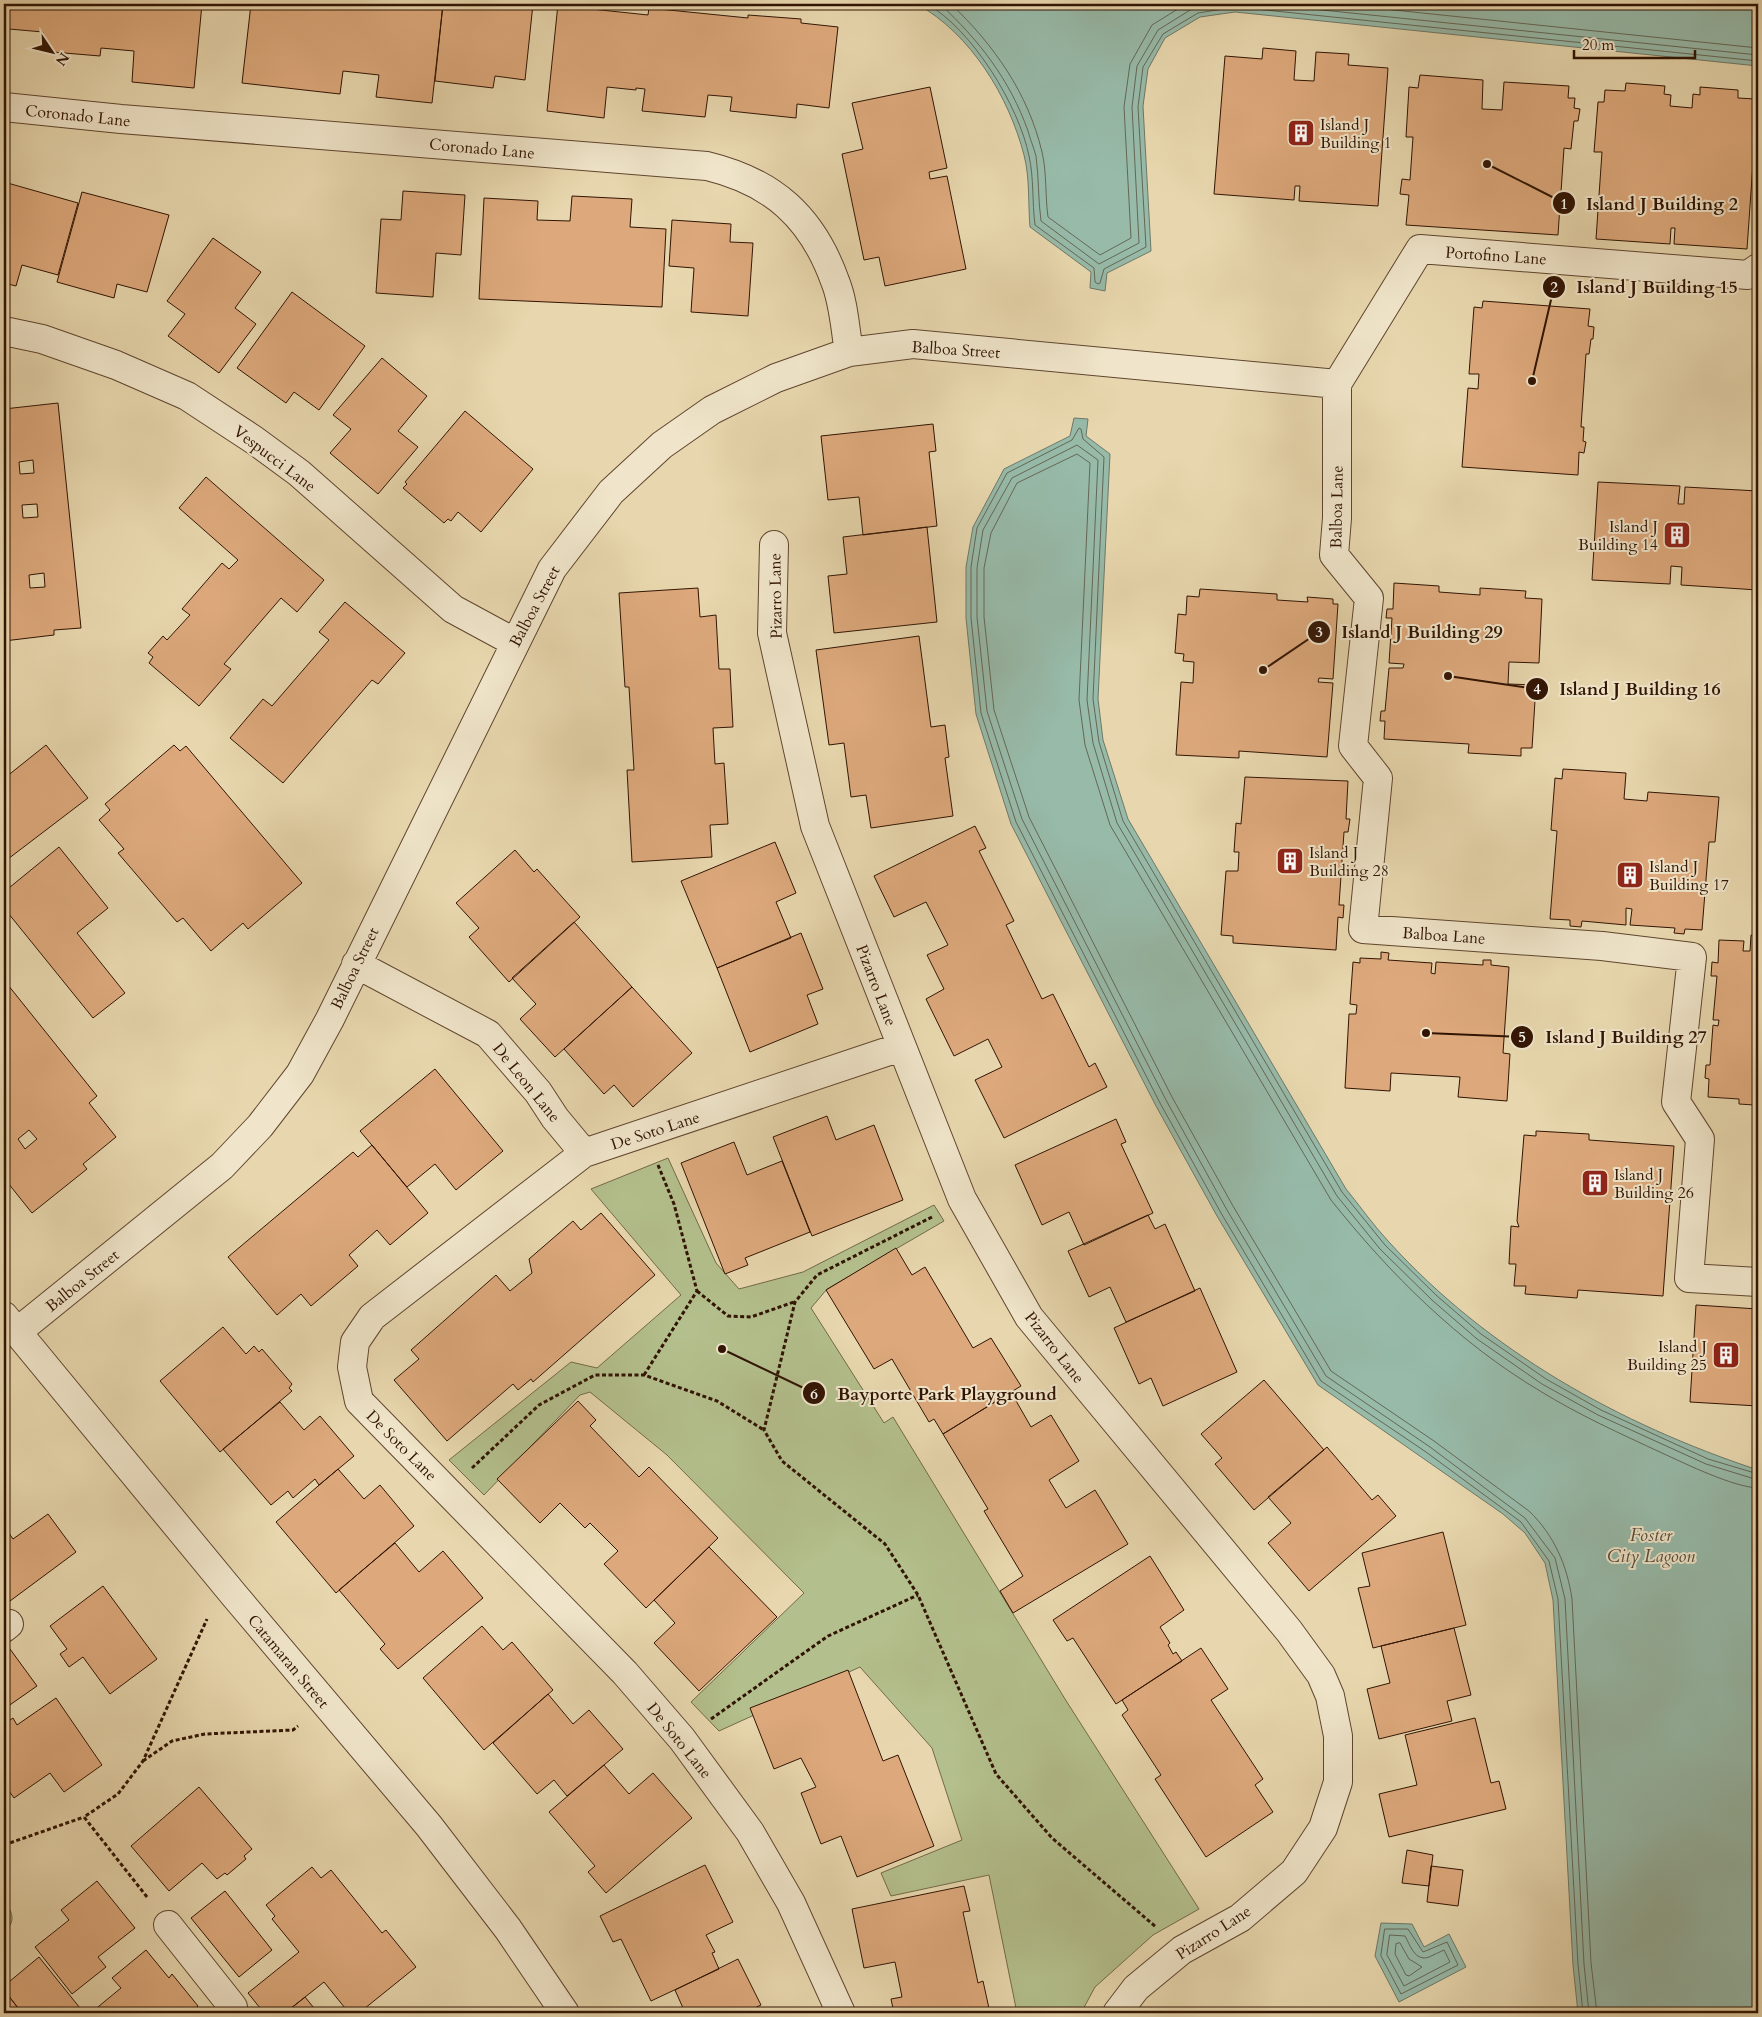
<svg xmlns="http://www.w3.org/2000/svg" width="1762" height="2017" font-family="Cardo,serif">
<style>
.green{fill:#b3bf8c;stroke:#726a48}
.water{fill:#97baa9;stroke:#6e7867}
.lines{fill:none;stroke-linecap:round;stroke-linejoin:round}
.shore{stroke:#646756;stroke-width:1}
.building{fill:#dda97c;stroke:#311403;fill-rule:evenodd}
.minor-casing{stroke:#5f452e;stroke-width:30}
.path{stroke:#311403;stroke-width:3;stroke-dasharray:4 2.5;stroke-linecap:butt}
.minor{stroke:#f0e5ca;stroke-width:28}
.labels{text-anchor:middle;stroke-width:4;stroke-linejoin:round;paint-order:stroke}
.street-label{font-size:16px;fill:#311403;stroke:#f0e5ca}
.poi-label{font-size:16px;fill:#311403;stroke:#f0e5ca;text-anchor:start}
.water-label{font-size:18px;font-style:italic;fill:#554e3d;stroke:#f0e5ca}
.leader{fill:none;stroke:#311403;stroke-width:2}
.callout-dot{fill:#311403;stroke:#f0e5ca;stroke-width:2}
.mark-label{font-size:15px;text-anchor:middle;font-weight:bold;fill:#fff}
.callout-label{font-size:18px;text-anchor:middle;font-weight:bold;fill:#311403;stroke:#f0e5ca;stroke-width:4;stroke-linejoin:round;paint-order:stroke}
</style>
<rect width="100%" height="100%" fill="#e8d7ae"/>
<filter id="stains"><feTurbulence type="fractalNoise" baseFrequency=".004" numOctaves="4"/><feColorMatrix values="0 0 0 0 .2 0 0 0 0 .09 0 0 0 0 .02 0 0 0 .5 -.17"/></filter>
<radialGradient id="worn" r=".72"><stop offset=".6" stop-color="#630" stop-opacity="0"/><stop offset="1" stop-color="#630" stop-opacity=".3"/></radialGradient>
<path class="green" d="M668,1158L716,1263L739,1289L803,1272L934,1205L944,1221L827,1289L811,1308L884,1423L893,1417L1065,1699L1199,1909L1153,1935L1095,1987L1081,2013H1017L989,1875L891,1896L881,1873L962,1840L932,1748L860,1667L719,1731L691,1702L804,1593L667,1455L590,1392L580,1395L484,1495L449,1460L571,1362L597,1368L681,1295L591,1189Z
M4,1900C12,1912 17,1921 4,1932Z"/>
<path class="water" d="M917,4H1758V66L1235,12L1200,17L1165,38L1148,69L1143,106L1151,251L1107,273L1105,291L1090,288L1091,272L1030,227C1028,204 1030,178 1024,155C1009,97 971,34 917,4Z
M1074,418L1088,419L1086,436L1110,454L1098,699L1103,740L1128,819L1346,1189C1360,1206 1373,1225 1389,1242C1488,1351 1619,1424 1758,1470V2013H1578L1573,1965L1553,1600L1545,1563L1525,1533L1503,1514L1318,1385L1217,1216L1156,1106L1011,824L976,714L966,618V567L973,527L1004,469L1070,436Z
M1381,1923L1412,1924L1424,1947L1449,1934L1466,1967L1399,2002L1375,1956Z"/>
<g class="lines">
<path class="shore" d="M927,4C972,29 1019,106 1029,156C1034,178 1032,202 1035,225L1094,268L1095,282L1098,284L1100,283L1104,269L1146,247L1138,107L1143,67L1163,34L1198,13L1236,7L1758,61
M940,4C979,40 1010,80 1028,131C1030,139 1034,148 1036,156C1039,178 1038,200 1041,221L1099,264L1139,243L1132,107L1137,66L1158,30L1195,7L1214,4
M951,4C994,45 1028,93 1042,152C1047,173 1045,196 1048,217L1100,255L1131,238L1124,107L1130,64L1152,25L1186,4
M1264,4L1758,55
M1336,4L1758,48
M1385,1929H1408L1423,1952L1447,1942L1458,1965L1401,1994L1381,1956Z
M1390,1935L1405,1936C1410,1945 1415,1962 1429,1957C1434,1955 1439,1952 1444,1950L1450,1962L1404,1986L1387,1955Z
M1400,1943L1409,1959L1422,1967L1409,1976L1406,1975L1395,1954L1396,1944Z
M1583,2013L1578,1964L1558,1599L1549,1561L1521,1522L1426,1452L1321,1381L1221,1213L1160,1103L1016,822L981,713L971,618V567L977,528L1007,473L1072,440L1079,428L1081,429L1083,439L1104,457L1093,699L1099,742L1123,821L1342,1192L1385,1245L1436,1295L1481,1334L1546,1379L1601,1410L1708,1459L1758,1474
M1589,2013L1584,1964L1565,1599L1555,1558L1525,1518L1430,1447L1326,1376L1227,1210L1166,1100L1022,819L987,711L977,617V568L983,530L1012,478L1077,445L1098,460L1087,700L1093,743L1117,823L1337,1196L1380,1249L1432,1300L1477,1339L1542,1384L1598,1415L1706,1464L1758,1480
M1597,2013L1591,1963L1572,1599C1567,1565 1554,1535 1529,1511L1434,1441L1331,1371L1233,1206L1172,1097L1029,817L994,710L984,617V568L991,533L1017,483L1077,454L1090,463L1079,700L1085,745L1110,825L1331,1200C1390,1274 1458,1342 1540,1391C1579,1415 1621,1434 1662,1453C1686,1464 1733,1487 1758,1488"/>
</g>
<path class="building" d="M4,4H202L194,88L132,82L134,51L101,48L100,56L41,51L43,32L9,29L8,39H4Z
M251,4H443L432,103L376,97L379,75L343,71L340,94L242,83Z
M443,4H533L525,80L495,76L493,88L435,81Z
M558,4H583L582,8L648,15L649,8L748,18V15L801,19V23L838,27L829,108L797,104L796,118L730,111L732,97L708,95L705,117L642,111L645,89L636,88V90L607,87L604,118L547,111Z
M1263,48L1296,51L1294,80L1314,81L1316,52L1349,54L1348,65L1388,68L1378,206L1299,201L1300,186H1295L1294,200L1214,194L1225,56L1262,59Z
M1420,75L1483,80L1482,109L1502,110L1504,82L1569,86L1568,98H1575L1574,108L1580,109L1578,121H1574L1571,149L1564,148L1561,192L1570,193L1569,205H1560L1558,235L1406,225L1409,195L1400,194L1402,179L1410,180L1413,137H1406L1409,87L1418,88Z
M1626,83L1665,86L1664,94L1671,95L1670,106L1692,108L1693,94L1700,95V87L1738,90V98L1755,99L1754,112H1758V163H1753L1747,249L1674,244L1675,228H1671L1670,244L1596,239L1602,152H1594L1598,102H1604L1605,90L1625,91Z
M930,87L947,168L929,172L930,179L947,176L966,269L885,286L879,257L864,260L842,154L863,149L852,103Z
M4,182L78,203L58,275L22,265L16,286L4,283Z
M403,191L465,195L461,255L436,253L433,297L376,293L381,219L401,220Z
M82,192L169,215L147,292L117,284L114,298L57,282Z
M572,196L632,199L630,227L666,229L662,307L479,299L484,198L538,201L537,220L570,221Z
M672,220L731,224L730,242L753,243L748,316L691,312L694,268L669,266Z
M213,238L261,272L235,308L256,324L219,373L168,336L185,314L167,301Z
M292,292L365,346L319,410L294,392L286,403L237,368Z
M1483,301L1590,309L1588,326L1594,327L1593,339H1591L1589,354H1586L1581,427H1584L1583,441L1586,442L1584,453L1579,452L1578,475L1462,467L1468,388L1478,389L1479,374H1469L1474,307L1482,308Z
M382,358L427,396L398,431L418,447L378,494L330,453L351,429L333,415Z
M58,403L81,628L54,630V635L4,641V409ZM33,460L34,473L20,474L19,462ZM37,504L38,517L23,518L22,505ZM44,573L45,587L30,588L29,575Z
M465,411L533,469L481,532L458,512L451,521L448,519L444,523L403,488L407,484L405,482Z
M933,424L936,451L929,452L937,526L863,535L859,497L828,500L821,436Z
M206,477L324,580L297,612L281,598L224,664L231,669L199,706L149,663L153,657L148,653L163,636L167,640L190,615L182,609L222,563L229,569L238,560L179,508Z
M1598,482L1680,486L1678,504H1684L1685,487L1758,491V590L1681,585L1682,567L1671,566L1670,584L1592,580Z
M927,527L937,622L834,633L828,576L847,574L843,537Z
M1394,583L1439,586V592L1480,595V588L1526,591L1525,598L1542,599L1539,663L1509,662L1508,684L1536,685L1532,748H1521V756L1468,753L1469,744L1384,739L1385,721H1380L1381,711H1385L1389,668H1403L1404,664L1389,663L1392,618H1386L1387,609H1393Z
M698,588L700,617L716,615L719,669H730L733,727L713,728L715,764L724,763L728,824L710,825L712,857L632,862L627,770H634L629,687H625L619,593Z
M1200,589L1277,594V600L1308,602L1307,597L1333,599V604H1338L1333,679L1319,678L1318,682L1333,683L1327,757L1239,751V758L1176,755L1181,682L1193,683L1194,662L1183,661L1184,654L1175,653L1178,614L1186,615L1187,596L1199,597Z
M345,602L405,653L378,684L372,680L283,783L230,738L263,699L272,706L329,640L319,632Z
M919,636L931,727L945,725L949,757L945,758L953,816L871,828L866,795L851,797L844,743L829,745L816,650Z
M46,745L88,798L4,862V787L10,782L6,777Z
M174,745L180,751L186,746L302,883L248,929L243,923L211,951L183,918L177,922L118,853L124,849L99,820L110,810L105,804Z
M1563,769L1626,773L1624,799L1647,801L1648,792L1719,797L1715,842H1709L1702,930L1685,929L1684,934L1674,933L1675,928L1630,925L1632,909L1626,908V925L1582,921L1581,927L1570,926V920L1550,919L1557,831L1551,830L1555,778L1562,779Z
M1245,777L1348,781L1346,819H1350L1348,832H1344L1339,905H1344L1343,918L1338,917L1336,950L1233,943V936L1221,935L1226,871H1238L1239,852H1234L1236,823L1241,824Z
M975,826L986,848L979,851L1014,921L1006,925L1042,999L1053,994L1089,1067L1095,1063L1107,1087L1004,1138L975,1080L1002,1067L988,1039L954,1056L926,999L944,989L927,955L948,945L926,902L894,917L874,876Z
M775,842L796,893L776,902L791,938L717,968L681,881Z
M59,847L108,908L77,933L125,993L93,1018L4,908V892Z
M515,850L534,872L537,869L580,917L509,982L469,937L479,928L456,903Z
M574,922L632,987L555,1057L520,1019L536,1004L512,978Z
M801,933L823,989L807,995L818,1024L750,1052L717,968Z
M1751,935H1758V1101L1753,1100L1754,1105L1739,1104V1099L1708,1097L1709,1079L1705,1078L1706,1065H1710L1713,1025L1718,1026L1719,1020H1713L1717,976H1711L1712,962L1718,963L1719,940L1744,941L1743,951H1750Z
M1381,952L1389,953L1388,960L1432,963L1431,973L1435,974L1436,962L1483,965V960H1491V965L1509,967L1503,1053L1510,1054L1507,1101L1458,1097L1460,1077L1391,1073L1390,1091L1345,1088L1349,1014H1356L1357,1005L1350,1004L1353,962L1360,963V958L1381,959Z
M4,980L97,1096L89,1103L116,1137L83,1164L87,1169L32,1213L4,1178V1109L9,1104L4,1097ZM29,1130L37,1139L25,1149L18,1139Z
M632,987L692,1053L633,1107L614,1085L604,1094L564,1049Z
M435,1069L503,1151L456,1190L435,1164L407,1187L360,1131Z
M827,1116L836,1140L874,1125L903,1200L812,1236L773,1137Z
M1116,1119L1126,1142L1121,1144L1153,1213L1084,1245L1069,1212L1042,1225L1015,1165Z
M1536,1131L1589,1134V1140L1674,1146L1663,1296L1578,1290L1577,1298L1525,1294L1526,1286H1514L1516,1264H1509L1511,1226L1519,1227L1517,1221L1524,1135L1536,1136Z
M734,1142L747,1175L782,1161L810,1232L745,1258L748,1265L725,1274L681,1163Z
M372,1145L428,1213L390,1245L377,1230L349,1255L358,1266L311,1306L301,1294L277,1315L228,1257L353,1152L358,1157Z
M601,1213L655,1275L533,1382L531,1379L518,1390L513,1384L447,1441L394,1380L419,1359L411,1350L496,1275L510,1291L532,1273L529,1259L573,1221L581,1230Z
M1148,1215L1155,1229L1165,1224L1195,1291L1126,1322L1110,1287L1089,1297L1068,1251Z
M896,1248L912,1275L925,1267L973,1348L991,1338L1021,1386L943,1434L934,1419L929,1422L892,1359L874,1369L826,1290Z
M1200,1288L1237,1372L1163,1406L1151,1378L1139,1384L1114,1328Z
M1696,1305L1758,1309V1406L1690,1402Z
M223,1327L246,1354L254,1346L259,1352L262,1349L292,1384L289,1388L292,1391L220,1452L160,1381Z
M1264,1380L1324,1450L1254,1510L1215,1464L1222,1458L1201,1434Z
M1011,1392L1031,1427L1051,1415L1079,1461L1049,1480L1066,1508L1095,1490L1128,1544L1013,1613L1000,1591L1023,1576L984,1511L988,1509L943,1434Z
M578,1401L596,1420L590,1426L639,1477L649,1467L718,1538L646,1608L604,1564L618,1551L590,1523L585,1528L560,1503L540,1523L497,1479Z
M280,1402L304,1430L320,1416L354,1456L319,1485L315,1479L293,1498L288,1491L271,1505L223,1449Z
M1327,1447L1372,1500L1378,1495L1396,1516L1309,1591L1268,1543L1291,1523L1268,1497Z
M338,1469L364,1499L380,1485L414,1526L336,1593L276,1522Z
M48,1514L76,1552L10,1601L4,1593V1526L13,1539Z
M1443,1532L1466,1625L1373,1648L1358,1588L1370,1586L1362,1553Z
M395,1543L419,1572L443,1551L483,1598L398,1669L380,1649L385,1644L339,1590Z
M709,1547L777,1617L699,1691L654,1643L675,1623L654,1600Z
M1150,1556L1184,1610L1160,1627L1170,1643L1168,1645L1173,1654L1176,1652L1182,1661L1116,1704L1073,1638L1067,1641L1053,1620Z
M103,1586L157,1659L110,1694L83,1657L69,1667L60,1654L67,1649L50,1626Z
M482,1626L503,1650L512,1642L553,1690L484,1750L423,1678Z
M1454,1628L1471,1695L1447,1701L1452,1721L1379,1739L1367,1689L1390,1683L1381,1646Z
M1201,1648L1228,1689L1211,1700L1263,1779L1255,1785L1273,1812L1206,1857L1155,1779L1161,1775L1122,1715L1128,1710L1122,1700Z
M10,1649L37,1686L4,1709V1653Z
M848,1670L883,1761L898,1755L934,1846L857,1877L841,1836L821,1844L801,1793L816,1787L801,1758L774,1769L750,1708Z
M548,1694L573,1724L589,1710L623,1749L567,1796L554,1780L537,1794L493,1743Z
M56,1698L102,1765L64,1792L50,1773L14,1798L4,1784V1724L13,1718L17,1725Z
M1475,1718L1491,1783L1499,1781L1506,1809L1389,1837L1379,1794L1417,1785L1405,1735Z
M604,1765L629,1794L653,1773L692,1818L606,1893L588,1872L595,1866L549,1812Z
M199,1787L252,1849L244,1856L246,1859L227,1875L225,1873L217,1879L202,1863L169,1891L131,1846Z
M1407,1850L1433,1855L1429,1886L1402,1883Z
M705,1865L733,1922L706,1935L715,1952L712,1953L719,1969L651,2001L621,1939L613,1942L600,1916Z
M1431,1866L1463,1870L1458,1906L1427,1902Z
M312,1867L321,1878L331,1870L382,1933L386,1930L416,1967L359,2013H349L324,1982L285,2013H264L248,1993L299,1952L272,1919L275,1916L266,1905Z
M97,1881L135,1928L98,1957L106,1967L72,1994L35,1947L69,1920L61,1910Z
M964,1886L970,1911L963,1912L978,1983L983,1981L990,2013H894L891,1999L902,1997L895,1962L864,1968L852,1909Z
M225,1891L272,1950L239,1977L191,1918Z
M146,1950L169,1978L172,1974L198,2006L190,2013H95L93,2011L121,1988L112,1978Z
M39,1957L84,2013H22L4,1990V1986Z
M738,1959L761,2005L744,2013H673L683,2008L675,1990Z
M4,1990L22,2013H4Z
M305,1997L318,2013H285Z
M435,2007L441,2013H427Z"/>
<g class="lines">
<g class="minor-casing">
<path id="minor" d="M4,107L121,119L707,166C773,182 812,217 835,281C844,303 845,329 849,352
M4,331L42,339L116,365L187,396L254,440L299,473L453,609L514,642
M1337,384V518L1334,555L1369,598L1353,746L1378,778L1363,929L1602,946L1692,957L1676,1102L1700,1139L1689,1278L1758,1282
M1337,384L1420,249L1748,275L1758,268
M774,545L772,633L815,826L962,1199L1029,1317L1289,1631L1321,1675L1330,1696L1338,1736V1782L1323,1828L1294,1872L1240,1918L1182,1950L1136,1988L1117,2013
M356,964L488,1034L538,1092L555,1118L584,1153
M4,1316L234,1595L429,1826L508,1929L565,2013
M17,1332L222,1166L260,1126L300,1074L330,1019L552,569L611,492L662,445L712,410L776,378L849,352L913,344L1337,384
M4,1628L9,1624
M168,1925L233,2007L229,2013
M841,2013L791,1903L750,1832L682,1739L625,1673L359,1401L352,1367L355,1342L372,1317L584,1153L901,1047"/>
</g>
<path class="path" d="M932,1217L817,1275L795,1302L764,1430L782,1461L885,1544L918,1595L996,1774L1052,1838L1156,1927
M697,1291L728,1316L751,1317L794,1302
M644,1375L697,1291L674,1204L658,1165
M472,1468L539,1405L595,1375H644L717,1401L764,1430
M711,1719L828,1636L918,1595
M143,1761L172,1741L205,1734L293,1730L298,1726
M4,1845L84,1817
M147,1897L84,1817L118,1794L143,1761L207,1619"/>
<use href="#minor" class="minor"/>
</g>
<defs>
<g id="building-square" transform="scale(1.4375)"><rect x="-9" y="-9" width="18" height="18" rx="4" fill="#8f2418" stroke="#f0e5ca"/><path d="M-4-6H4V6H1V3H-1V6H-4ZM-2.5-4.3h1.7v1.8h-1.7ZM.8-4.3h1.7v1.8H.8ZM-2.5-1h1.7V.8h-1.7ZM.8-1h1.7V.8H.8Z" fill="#fff"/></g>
</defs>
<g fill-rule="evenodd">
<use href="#building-square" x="1301" y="133"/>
<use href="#building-square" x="1677" y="535"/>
<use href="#building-square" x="1290" y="861"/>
<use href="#building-square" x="1630" y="875"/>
<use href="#building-square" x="1595" y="1183"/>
<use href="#building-square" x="1726" y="1355"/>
</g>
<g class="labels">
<g class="street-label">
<text transform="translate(78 115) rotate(6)" y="6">Coronado Lane</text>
<text transform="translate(482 148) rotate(5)" y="6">Coronado Lane</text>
<text transform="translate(1496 255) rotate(4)" y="6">Portofino Lane</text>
<text transform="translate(956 349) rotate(4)" y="6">Balboa Street</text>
<text transform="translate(275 458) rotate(37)" y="6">Vespucci Lane</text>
<text transform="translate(1336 507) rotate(-89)" y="6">Balboa Lane</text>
<text transform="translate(775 596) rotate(-91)" y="6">Pizarro Lane</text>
<text transform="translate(534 606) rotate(-62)" y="6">Balboa Street</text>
<text transform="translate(1444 935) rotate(4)" y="6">Balboa Lane</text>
<text transform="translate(354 968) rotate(-64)" y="6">Balboa Street</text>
<text transform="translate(877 985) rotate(69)" y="6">Pizarro Lane</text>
<text transform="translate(527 1082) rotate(51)" y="6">De Leon Lane</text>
<text transform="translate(655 1130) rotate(-18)" y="6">De Soto Lane</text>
<text transform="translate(82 1280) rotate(-39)" y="6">Balboa Street</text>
<text transform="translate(1055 1347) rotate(52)" y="6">Pizarro Lane</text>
<text transform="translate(402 1445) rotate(45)" y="6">De Soto Lane</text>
<text transform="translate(289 1661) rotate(50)" y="6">Catamaran Street</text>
<text transform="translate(680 1740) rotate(51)" y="6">De Soto Lane</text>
<text transform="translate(1213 1932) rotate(-33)" y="6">Pizarro Lane</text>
</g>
<g class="poi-label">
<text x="1320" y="130">Island J<tspan x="1320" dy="18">Building 1</tspan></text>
<text x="1658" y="532" text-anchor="end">Island J<tspan x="1658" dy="18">Building 14</tspan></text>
<text x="1309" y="858">Island J<tspan x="1309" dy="18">Building 28</tspan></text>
<text x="1649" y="872">Island J<tspan x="1649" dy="18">Building 17</tspan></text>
<text x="1614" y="1180">Island J<tspan x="1614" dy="18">Building 26</tspan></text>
<text x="1707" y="1352" text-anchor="end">Island J<tspan x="1707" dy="18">Building 25</tspan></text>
</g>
<g class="water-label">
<text x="1651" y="1541">Foster<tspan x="1651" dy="21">City Lagoon</tspan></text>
</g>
</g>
<path class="leader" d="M1487 164L1564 203M1532 381L1554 287M1263 670L1319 632M1448 676L1537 689M1426 1033L1522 1037M722 1349L814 1393"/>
<g class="callout-dot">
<circle cx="1487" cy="164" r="5"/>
<circle cx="1532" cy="381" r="5"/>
<circle cx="1263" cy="670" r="5"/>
<circle cx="1448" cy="676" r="5"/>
<circle cx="1426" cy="1033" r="5"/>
<circle cx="722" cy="1349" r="5"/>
<circle cx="1564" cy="203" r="12"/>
<circle cx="1554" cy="287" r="12"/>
<circle cx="1319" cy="632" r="12"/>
<circle cx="1537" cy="689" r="12"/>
<circle cx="1522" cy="1037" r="12"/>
<circle cx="814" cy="1393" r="12"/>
</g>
<g class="mark-label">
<text x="1564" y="209">1</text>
<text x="1554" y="292">2</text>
<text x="1319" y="637">3</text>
<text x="1537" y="694">4</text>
<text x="1522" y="1042">5</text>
<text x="814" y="1399">6</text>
</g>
<g class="callout-label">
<text x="1662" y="210">Island J Building 2</text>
<text x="1657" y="293">Island J Building 15</text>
<text x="1422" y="638">Island J Building 29</text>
<text x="1640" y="695">Island J Building 16</text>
<text x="1626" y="1043">Island J Building 27</text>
<text x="947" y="1400">Bayporte Park Playground</text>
</g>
<rect width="1762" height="2017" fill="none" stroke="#e8d7ae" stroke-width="20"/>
<rect x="5" y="5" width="1752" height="2007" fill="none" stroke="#311403" stroke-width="2.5"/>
<rect x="10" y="10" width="1742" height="1997" fill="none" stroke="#311403"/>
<g transform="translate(52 52) rotate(125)" stroke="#f0e5ca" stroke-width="4" paint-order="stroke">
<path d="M0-4L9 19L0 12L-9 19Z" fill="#311403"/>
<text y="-8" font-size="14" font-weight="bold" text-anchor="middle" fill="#311403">N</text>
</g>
<path d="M1574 50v8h121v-8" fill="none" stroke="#311403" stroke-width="2.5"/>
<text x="1582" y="50" font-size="15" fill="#311403" stroke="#f0e5ca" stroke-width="4" paint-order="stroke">20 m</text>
<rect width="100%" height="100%" filter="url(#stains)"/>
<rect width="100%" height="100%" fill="url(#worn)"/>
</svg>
